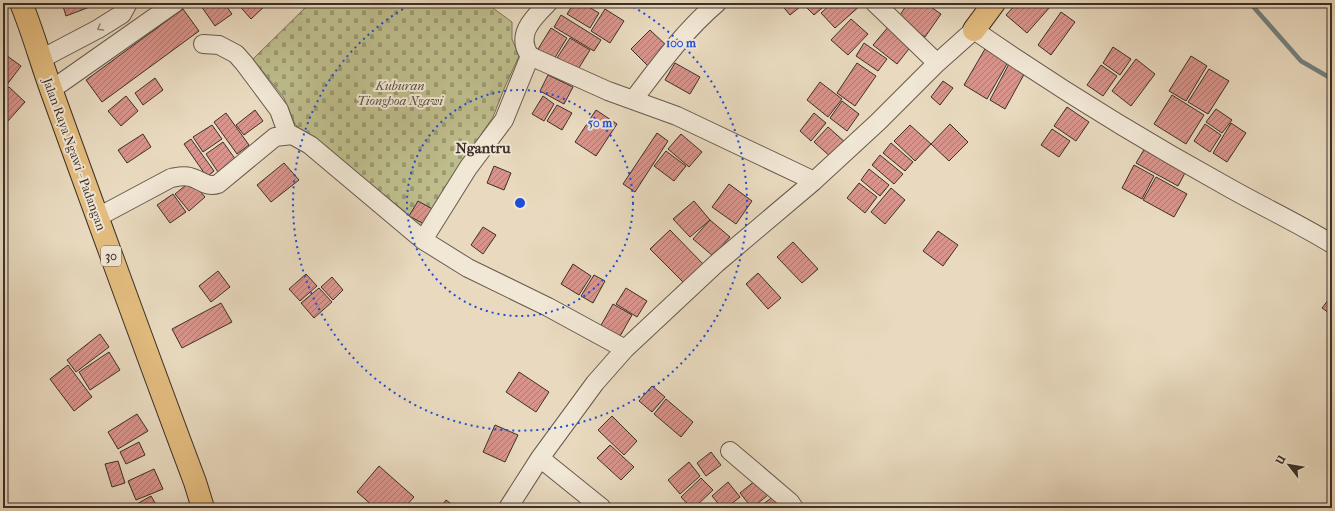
<svg xmlns="http://www.w3.org/2000/svg" width="1335" height="511" font-family="'IM FELL French Canon',serif">
<style>
.cemetery{fill:url(#cemetery-stones);stroke:#7d765a}
.lines{fill:none;stroke-linecap:round;stroke-linejoin:round}
.stream{stroke:#748280;stroke-width:4.5}
.building{fill:url(#building-hatch);stroke:#3c3029}
.minor-casing{stroke:#675a4e;stroke-width:20}
.major-casing{stroke:#3c3029;stroke-width:24}
.highway-casing{stroke:#3c3029;stroke-width:24}
.minor{stroke:#f1e7d5;stroke-width:18}
.major{stroke:#e4bd80;stroke-width:22}
.highway{stroke:#e4bd80;stroke-width:22}
.oneway{stroke:#968c7f}
.ring{fill:none;stroke:#1d4ed8;stroke-width:2;stroke-dasharray:2 4}
.labels{text-anchor:middle;stroke-width:4;stroke-linejoin:round;paint-order:stroke}
.shield{fill:#f1e7d5;stroke:#72675d;stroke-width:1}
.shield-label{font-size:12px;font-weight:bold;fill:#3c3029}
.park-label{font-size:13px;font-style:italic;fill:#564c3d;stroke:#f1e7d5}
.street-label{font-size:13px;fill:#3c3029;stroke:#f1e7d5}
.quarter-label{font-size:15px;font-weight:bold;fill:#3c3029;stroke:#f1e7d5}
.centre{fill:#1d4ed8;stroke:#f1e7d5;stroke-width:2}
.ring-label{font-size:12px;text-anchor:middle;font-weight:bold;fill:#1d4ed8;stroke:#f1e7d5;stroke-width:4;stroke-linejoin:round;paint-order:stroke}
</style>
<defs>
<pattern id="cemetery-stones" width="16" height="16" patternUnits="userSpaceOnUse"><rect width="16" height="16" fill="#bebd8c"/><path d="M2 7V4a2 2 0 0 1 4 0v3zM10 15v-3a2 2 0 0 1 4 0v3z" fill="#9c9a72"/></pattern>
<pattern id="building-hatch" width="6" height="6" patternUnits="userSpaceOnUse"><rect width="6" height="6" fill="#d8948c"/><path d="M-1 1l2-2M0 6l6-6M5 7l2-2" fill="none" stroke="#b07972"/></pattern>
</defs>
<rect width="100%" height="100%" fill="#e9dabf"/>
<filter id="stains"><feTurbulence type="fractalNoise" baseFrequency=".005" numOctaves="4"/><feColorMatrix values="0 0 0 0 .2 0 0 0 0 .09 0 0 0 0 .02 0 0 0 .5 -.17"/></filter>
<radialGradient id="worn" r=".72"><stop offset=".6" stop-color="#630" stop-opacity="0"/><stop offset="1" stop-color="#630" stop-opacity=".3"/></radialGradient>
<path class="cemetery" d="M310,3H486L512,22V39L519,56L504,89L493,117L461,164L422,229L403,210L352,169L305,134L295,124L284,98L253,59Z"/>
<g class="lines">
<path class="stream" d="M1250,3L1301,61L1332,79"/>
</g>
<path class="building" d="M62,3H100L66,16Z
M199,3H224L232,14L215,26Z
M237,3H268L251,19Z
M574,3H582L599,13L590,28L567,14Z
M780,3H805L790,15Z
M811,3H828L814,15L806,7Z
M832,3H860L862,4L835,28L821,13Z
M908,3H925L941,14L925,37L898,18Z
M1017,3H1045L1050,7L1027,33L1006,15Z
M183,9L199,31L102,102L86,80Z
M605,9L624,21L610,43L591,31Z
M1061,12L1075,22L1051,55L1038,45Z
M561,15L601,40L594,51L554,27Z
M851,19L868,34L848,55L831,40Z
M889,26L912,45L897,64L873,45Z
M551,28L567,38L551,64L535,54Z
M650,30L668,47L649,67L631,49Z
M570,38L590,50L577,71L557,58Z
M864,43L887,59L878,71L856,56Z
M1113,47L1131,59L1120,75L1103,63Z
M985,49L1008,62L987,99L964,85Z
M3,53L21,66L6,86L3,83Z
M1191,56L1207,66L1186,101L1169,91Z
M1136,59L1155,74L1131,106L1112,91Z
M1011,60L1027,69L1005,109L990,100Z
M675,63L700,77L690,94L665,80Z
M857,63L876,76L855,106L837,93Z
M1101,65L1117,76L1103,96L1087,85Z
M1209,69L1229,81L1208,114L1188,102Z
M548,75L573,87L564,104L540,91Z
M155,78L163,90L143,105L135,93Z
M943,81L953,88L940,105L931,97Z
M820,82L842,99L828,117L807,100Z
M9,87L25,102L8,121L3,116V93Z
M1172,95L1204,115L1186,144L1154,124Z
M126,96L138,111L121,126L108,111Z
M543,96L554,104L544,121L532,114Z
M842,101L859,114L847,131L830,118Z
M557,105L572,113L562,130L547,121Z
M1067,107L1089,122L1076,141L1054,126Z
M1216,109L1232,120L1222,133L1206,122Z
M255,110L263,121L244,135L236,125Z
M596,110L617,124L596,156L575,142Z
M226,113L249,145L237,154L214,122Z
M814,113L826,123L811,141L800,131Z
M1231,123L1246,133L1227,162L1213,153Z
M950,124L968,142L949,161L931,144Z
M1205,124L1221,135L1210,152L1194,141Z
M212,125L222,139L203,152L193,137Z
M910,125L931,144L915,161L894,141Z
M828,127L846,143L832,158L814,142Z
M1052,129L1070,141L1059,157L1041,145Z
M657,133L668,141L635,192L623,184Z
M143,134L151,147L127,163L118,150Z
M681,134L702,152L689,167L668,149Z
M191,139L214,171L207,177L184,144Z
M223,142L236,160L218,172L206,154Z
M891,143L913,162L905,171L883,153Z
M1145,148L1186,171L1178,186L1136,163Z
M666,151L686,166L674,181L654,166Z
M880,155L903,174L894,184L872,165Z
M284,163L299,180L271,202L257,185Z
M1134,165L1154,176L1142,199L1122,188Z
M494,166L511,173L504,190L487,183Z
M869,169L889,185L880,196L861,180Z
M1156,177L1187,194L1174,217L1143,200Z
M191,181L205,197L189,211L175,194Z
M859,183L877,197L865,213L847,198Z
M729,184L752,201L736,224L712,207Z
M891,188L905,200L885,224L871,212Z
M173,194L186,212L170,223L157,205Z
M418,201L436,211L428,226L409,216Z
M694,201L710,220L690,237L673,219Z
M710,220L730,237L713,256L693,239Z
M483,227L496,235L483,254L471,245Z
M670,230L705,266L686,285L650,249Z
M938,231L958,245L943,266L923,251Z
M793,242L818,269L802,283L777,257Z
M573,264L591,276L579,295L561,284Z
M218,271L230,287L211,302L199,286Z
M758,273L781,298L768,309L746,284Z
M306,274L317,286L300,301L289,289Z
M594,275L605,281L593,303L581,296Z
M332,277L343,290L333,300L321,287Z
M319,288L332,302L314,318L301,303Z
M626,288L647,301L637,317L616,304Z
M1332,295V315L1322,308Z
M221,303L232,322L182,348L172,329Z
M613,304L632,315L619,338L600,327Z
M100,334L109,347L76,372L67,360Z
M109,352L120,370L90,390L79,372Z
M68,365L92,397L74,411L50,379Z
M519,372L549,392L536,412L506,392Z
M652,386L665,397L652,412L639,401Z
M666,399L693,422L681,437L654,414Z
M137,414L148,431L118,449L108,432Z
M612,416L637,441L624,455L598,430Z
M495,425L518,435L505,462L483,452Z
M139,442L145,455L126,464L120,452Z
M610,445L634,467L621,480L597,458Z
M711,452L721,465L706,476L697,463Z
M118,461L125,483L112,487L105,464Z
M689,462L700,476L680,494L668,480Z
M379,466L414,497L404,508H375L357,492Z
M154,469L163,489L136,500L128,481Z
M701,478L713,490L694,508H691L681,497Z
M756,480L768,495L752,508L740,493Z
M728,482L740,497L726,508H722L712,496Z
M151,496L158,508H136L135,505Z
M774,496L783,508H758Z
M446,500L457,508H440Z"/>
<g class="lines">
<g class="minor-casing">
<path id="minor" d="M875,3L937,63
M203,44L219,45L236,54L244,63L279,110L288,135
M530,56L608,91L677,116L814,181
M41,59L98,29L122,14L128,3
M51,90L175,3
M633,100C659,66 684,31 717,3
M98,217L171,178C177,177 183,175 190,177C200,179 206,188 218,184L275,137L292,135L310,145L423,240L468,268L548,307L625,349
M423,240L468,168L504,120L530,56C515,35 533,18 548,3
M730,451L790,502L794,508
M540,458L602,508
M508,508L540,458L595,383L625,349L717,263L814,181L878,122L937,63L974,30C1055,86 1139,138 1226,186C1261,206 1298,223 1332,244"/>
</g>
<g class="major-casing">
<path id="major" d="M974,30L994,3"/>
</g>
<g class="highway-casing">
<path id="highway" d="M21,3C33,32 41,62 52,92C99,222 146,352 195,482L203,508"/>
</g>
<use href="#minor" class="minor"/>
<use href="#major" class="major"/>
<use href="#highway" class="highway"/>
</g>
<defs><path id="oneway-chevron" d="M-2-3.5L2.5 0L-2 3.5" fill="none" stroke-width="1.6" stroke-linecap="round" stroke-linejoin="round"/></defs>
<use class="oneway" href="#oneway-chevron" transform="translate(100 28) rotate(150)"/>
<g class="ring">
<circle cx="520" cy="203" r="113"/>
<path d="M628 4A227 227 0 1 1 412 4"/>
</g>
<g class="labels">
<rect class="shield" x="101" y="246" width="20" height="20" rx="3"/>
<g class="shield-label">
<text x="111" y="260">30</text>
</g>
<g class="park-label">
<text x="400" y="90">Kuburan<tspan x="400" dy="15">Tionghoa Ngawi</tspan></text>
</g>
<g class="street-label">
<text transform="translate(75 154) rotate(70)" y="5">Jalan Raya Ngawi - Padangan</text>
</g>
<g class="quarter-label">
<text x="483" y="153">Ngantru</text>
</g>
</g>
<circle cx="520" cy="203" r="6" class="centre"/>
<g class="ring-label">
<text x="681" y="47">100 m</text>
<text x="600" y="127">50 m</text>
</g>
<rect width="1335" height="511" fill="none" stroke="#e9dabf" stroke-width="16"/>
<rect x="4" y="4" width="1327" height="503" fill="none" stroke="#3c3029" stroke-width="2"/>
<rect x="8" y="8" width="1319" height="495" fill="none" stroke="#3c3029"/>
<g transform="translate(1289 465) rotate(301)" stroke="#f1e7d5" stroke-width="3" paint-order="stroke">
<path d="M0-3L7 15L0 10L-7 15Z" fill="#3c3029"/>
<text y="-6" font-size="11" font-weight="bold" text-anchor="middle" fill="#3c3029">U</text>
</g>
<rect width="100%" height="100%" filter="url(#stains)"/>
<rect width="100%" height="100%" fill="url(#worn)"/>
</svg>
